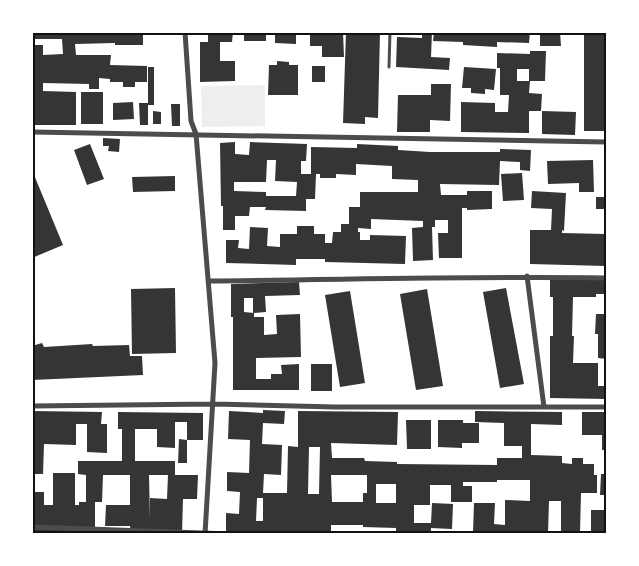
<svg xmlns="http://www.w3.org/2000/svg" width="639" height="566" font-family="Arial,sans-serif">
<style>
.green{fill:#eee}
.building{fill:#353535;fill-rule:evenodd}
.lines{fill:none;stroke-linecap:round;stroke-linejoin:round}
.service{stroke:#4c4c4c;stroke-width:3}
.minor{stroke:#4c4c4c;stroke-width:5}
.neatline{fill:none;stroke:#111;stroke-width:2}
</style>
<rect width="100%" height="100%" fill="#fff"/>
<path class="green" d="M265,85V126L202,127L201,86Z"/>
<path class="building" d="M32,32H143V45H115V43L75,44L76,55H111L110,65L147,66V82H135V87H123V82H110V79L99,78V89H89V84L43,83V91L76,92V125H32V112H34V84H32L34,45H43V55L63,54L62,39H32Z
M208,32H233L232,42H220V61H235V81L200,82V42H208Z
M244,32H266V41H244Z
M275,32H296V44L275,43Z
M310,32H343L344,57H322V46H310Z
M346,32H380L378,118L365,117V124L343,123Z
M422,32H432L431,57L450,58L449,70L396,67L397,37L422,38Z
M434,32H530L529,43L497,42V47L463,45V42L433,41Z
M540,32H560L561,46H540Z
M584,32H606V131H584Z
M530,51H546L545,81H529V69H517V81H530L529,93L542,94L541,111H529V133L461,132V102L495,103V112H508L509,95H500V68H497V53L530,54Z
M277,61L289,62V65H298V95H268L269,65H277Z
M312,66H325V82H312Z
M148,67H154V105H148V125H140L139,103H148Z
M464,67L496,69L494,90L485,89V94L471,93V88H462Z
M431,84H451L450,121L430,120V132H397L398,95H431Z
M81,92H103V124H81Z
M133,102L134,119L113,120V103Z
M171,104H180V126H172Z
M153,111L161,112V124H153Z
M542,111L576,112L575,135L542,134Z
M103,138L120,139L119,152L108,151L109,146H103Z
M235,142V154L249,155L250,142L307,144L306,161H301V174H311V147L357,148V144L398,146V150L430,152H500V149L531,150L530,171L520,170V162L500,161L499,185L440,184L441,195H467V191H492V209L467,210V208H462V258H439L438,233H448V220H435V227H432L433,260L413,261L412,228L423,227V221L371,219V229L358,228V232H360V240H370V235L406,236L405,264L325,262V259H296V265L226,263V240H239L238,248L249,249L250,227L268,228L267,246L280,247V234H297V226H314V234H325V243H332L333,232H341V224H349V207H360V192H418V180L392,179V166L356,164V175L336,174V178H320V174H316L315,199H306V211L265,210L266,207H250L249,216H235V230H223V206H221L220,143ZM267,160H276L275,181L297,182L296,196H266V192L234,191V182H266Z
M90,144L104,179L87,185L74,150Z
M604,152H606V179H604Z
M593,160L594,192H579V183L548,184L547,161Z
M32,170L63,245L32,258Z
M522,173L524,200L503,201L501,174Z
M175,176V191L133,192L132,177Z
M532,191L566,193L564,231L562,230V233L606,234V266L530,264V230H551L552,209L531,208Z
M596,197H606V209H596Z
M606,278V294H596V297H573L572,336H574L573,363H598V386H606V399L550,398V336H553V297H550V279Z
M299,282L300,295L265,296L266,312L253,313V298H244V312L254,313V317H264V335L277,334L276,315L300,314L301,357L256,358V379H271V374H282L281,365L299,364V390H233V317H231V284Z
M175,288L176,353L132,354L131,289Z
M506,288L524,384L500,388L483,292Z
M427,289L443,386L416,390L400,294Z
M350,291L365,383L340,387L325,295Z
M596,314H606V359L598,358V334H595Z
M42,343L44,347L92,344L93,346L129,345L130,356H142L143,375L32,380V346Z
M311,364H332V391H311Z
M263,410L285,411L284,424L263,423L262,444L282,445L281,475L264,474L263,493H287L288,446L298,447V411L398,412L397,445L331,443L332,458H364L365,461L397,462V464L497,465V458H522V446H504V423L475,422V411L562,412V425L531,424V455L562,456V463L572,464V458H583V464H594V475H597V493H581L580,533H561V501H549L548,533L494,532V533H473L474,503H495L494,524L505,525V500L530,501V480H497V482H463V486H472V502H451V485H430V505H414V523H431L432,503L453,504L452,529L431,528V532H396V528L363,527V525H331V532L262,531V533L226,532V513L239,514L240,492L227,491V472L249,473L250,440L228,439L229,411L263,413ZM309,447H320L319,494H308ZM331,475H367V493H363V502H332ZM376,484H396V503H376ZM257,498H263V521H256Z
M32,411L102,412L101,424H107V453L87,452V424H76V445L44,444L43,474H32Z
M118,412L203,413V440H187V422H175V448L157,447V429H135V461H175V475H198L197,499H183L182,533L131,532L130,526H105L106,505H130V475H103L102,502H95V531H32V492H44V505H53V473H75V505H79V502H86V475L78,474V461H122V429H118ZM149,475H168L167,499L150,498V519Z
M582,412H606V450H602V435H582Z
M406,420H431V449H407Z
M438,420H463V423H479V443H462V448L438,447Z
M179,439L187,440V463H178Z
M601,474H606V495H600Z
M591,510H605V515H606V533H591Z"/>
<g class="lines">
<path class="service" d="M389,67L390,32"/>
<path class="minor" d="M185,32L191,121L196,134L215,363L205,534
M32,132L606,142
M527,276L544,407
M208,281C341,280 474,276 606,278
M32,406L213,404L335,407H606
M32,527L230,534"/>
</g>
<rect width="639" height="566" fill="none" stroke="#ffffff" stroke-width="68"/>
<rect x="34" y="34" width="571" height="498" class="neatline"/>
</svg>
